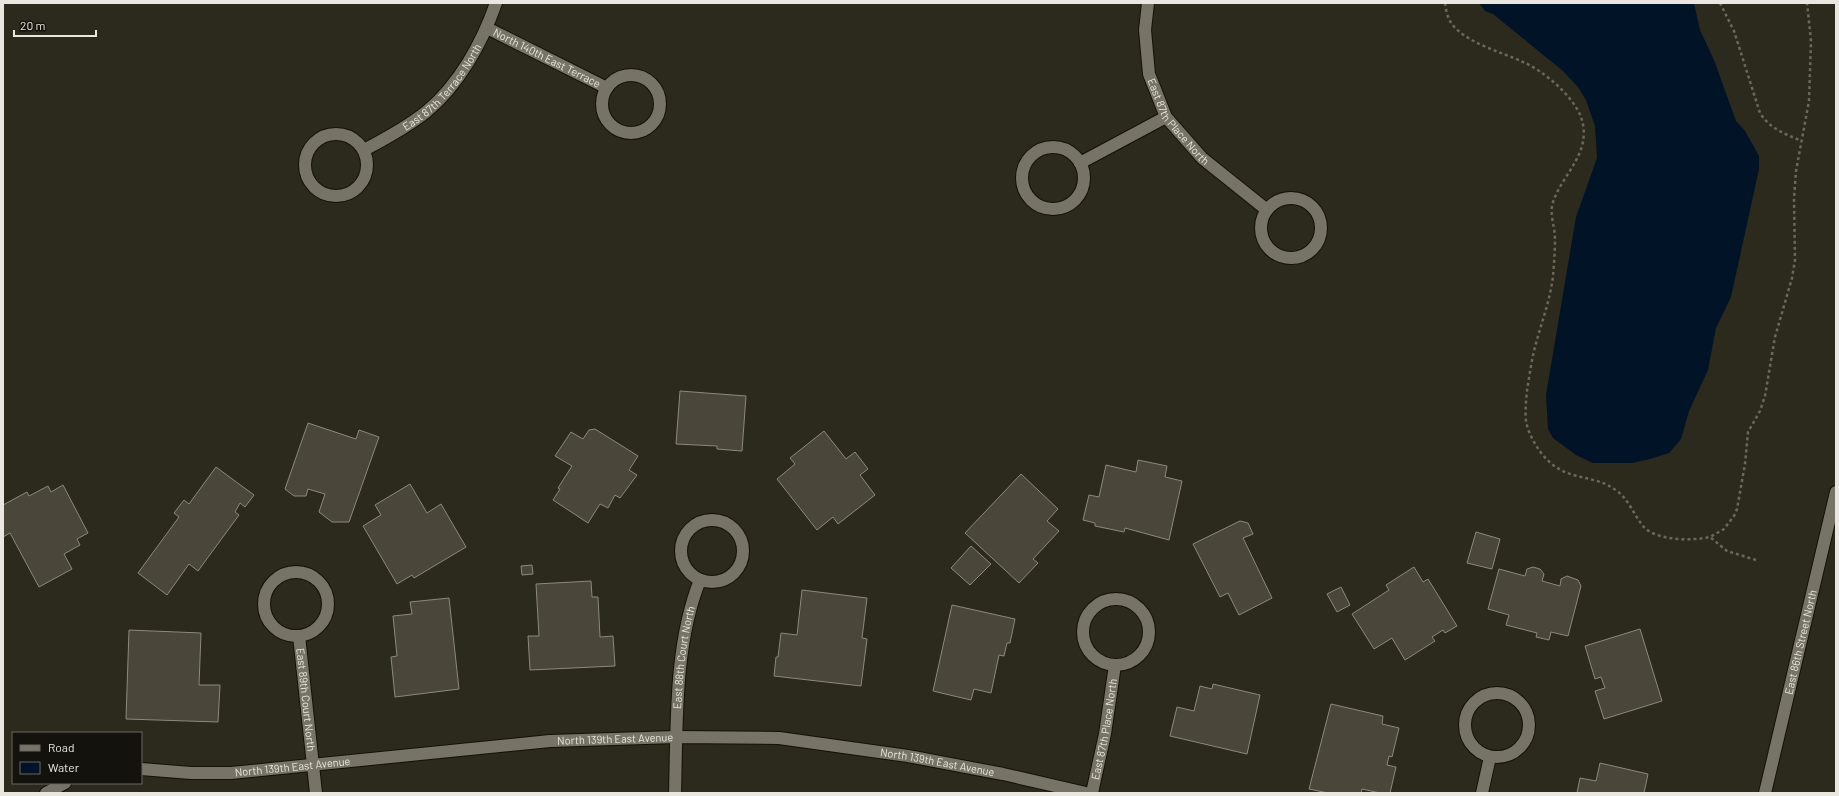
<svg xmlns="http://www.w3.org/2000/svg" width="1839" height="796" font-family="Barlow,sans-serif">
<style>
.water{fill:#001327}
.building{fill:#4a473a;stroke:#8d897c}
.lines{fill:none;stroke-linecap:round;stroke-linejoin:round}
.minor-casing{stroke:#141107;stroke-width:14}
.secondary-casing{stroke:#141107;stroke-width:14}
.path{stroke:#6b685e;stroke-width:2.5;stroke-dasharray:3 3;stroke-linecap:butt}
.minor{stroke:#777366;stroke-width:12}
.secondary{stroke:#777366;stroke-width:12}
.labels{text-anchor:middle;stroke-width:4;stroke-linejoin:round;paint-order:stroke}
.street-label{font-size:11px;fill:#e9e7df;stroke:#13120c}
</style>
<rect width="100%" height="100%" fill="#2c291d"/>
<path class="water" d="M1479,3H1694L1700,30L1714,60L1736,121L1745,131L1759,156V169L1731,297L1716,328L1708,370L1689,411L1681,439L1669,453L1650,459L1632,463H1593L1576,455L1553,438L1548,429L1546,395L1576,217L1597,158L1595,126L1586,100L1578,87L1563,71L1493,14L1485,11Z"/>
<path class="building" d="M680,391L746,396L742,451L717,449V446L676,444Z
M308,423L356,439L359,430L379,437L349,522H332L319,512L325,494L308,489L306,496H294L285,489Z
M595,429L638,456L629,470L637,475L620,498L615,495L608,508L600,504L588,523L553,500L560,489L558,488L572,466L555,456L571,432L583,439L589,430Z
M824,431L846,459L855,452L868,469L860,475L875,495L838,524L833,517L817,530L777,479L795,464L790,458Z
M1138,460L1167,466L1165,477L1182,481L1169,540L1125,528L1124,532L1095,526V523L1083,520L1089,495L1099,497L1106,465L1136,472Z
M216,467L254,495L245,507L240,503L235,512L239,515L198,571L189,564L167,595L138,573L179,517L174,513L184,500L189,504Z
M1021,474L1058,509L1047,521L1059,531L1033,559L1038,563L1019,583L965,533Z
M410,484L427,513L441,504L466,547L414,578L412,575L397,584L363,526L381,515L375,505Z
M63,485L88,533L77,539L80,545L64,554L72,569L39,587L10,533L3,537V505L27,492L29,496L48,486L51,492Z
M1240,521L1248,523L1253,534L1243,538L1272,598L1239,615L1228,593L1220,597L1193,544Z
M1476,532L1500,539L1492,569L1467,563Z
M971,546L991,564L970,585L951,568Z
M532,565L533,574L522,575L521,566Z
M1414,567L1423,582L1428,579L1457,626L1445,633L1443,630L1432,637L1435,641L1405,660L1392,638L1374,649L1352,614L1389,590L1386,585Z
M1533,567L1540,569L1544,574L1542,581L1560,586L1561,579L1567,576L1578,580L1581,586L1568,636L1551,632L1549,640L1536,637L1537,633L1506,625L1509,615L1488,609L1499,569L1525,576L1527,569Z
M591,581L592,597H598L600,637L613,636L615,666L530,670L528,636H539L536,584Z
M1341,587L1350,605L1337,612L1327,594Z
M802,590L867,598L862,638L867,639L861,686L774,676L776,657H778L781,633L797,635Z
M449,598L459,689L395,697L391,657L397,656L393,616L412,614L410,602Z
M952,605L1015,619L1010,643H1007L1004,656L999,655L991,693L974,689L971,700L933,691Z
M1640,629L1662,701L1604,719L1595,691L1605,688L1601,677L1595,679L1585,646Z
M129,630L201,633L199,685H220L218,722L126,719Z
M1213,684L1260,695L1247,754L1170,736L1177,707L1194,711L1200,686L1212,689Z
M1331,704L1383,716L1382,724L1399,728L1392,757L1389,756L1387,765L1396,767L1390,793H1380L1362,789L1361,793H1328L1309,789Z
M1600,763L1648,774L1644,793H1577L1580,778L1596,781Z"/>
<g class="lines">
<g class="minor-casing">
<g id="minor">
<path id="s1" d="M1148,3L1145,30L1149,74L1166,117L1202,158L1267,210"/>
<path id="s2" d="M487,28L607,88"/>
<circle cx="631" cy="104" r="29"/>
<circle cx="336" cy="165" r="31"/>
<circle cx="1053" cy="178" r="31"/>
<path id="s3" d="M364,150C385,139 407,127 426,112C459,85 482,43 496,3"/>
<path d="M1080,163L1166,117"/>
<circle cx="1291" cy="228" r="30"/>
<circle cx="712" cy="551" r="31"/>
<circle cx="296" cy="604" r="32"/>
<circle cx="1116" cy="632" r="33"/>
<path id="s4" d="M299,636L316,793"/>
<circle cx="1497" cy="725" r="32"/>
<path id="s5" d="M141,769L191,773H231L550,741L676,737L779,738L908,756L1003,774L1086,793"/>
<path d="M46,793L65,783"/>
<path id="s6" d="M675,793C677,724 674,645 700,580"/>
<path id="s7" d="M1092,793L1105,734L1115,665"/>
<path d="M1482,793L1490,757"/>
</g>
</g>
<g class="secondary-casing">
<g id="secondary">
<path id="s8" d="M1765,793L1836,492"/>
</g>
</g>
<path class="path" d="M1445,3C1446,9 1447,16 1450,21C1462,42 1502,52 1523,62C1544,71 1573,96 1581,117C1593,152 1563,173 1553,202C1549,214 1555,226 1555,239C1555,251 1554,264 1553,276C1550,302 1540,326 1534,351C1531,364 1529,378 1527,391C1526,401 1525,411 1526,421C1528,433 1535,445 1542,454C1566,484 1593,472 1617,491C1629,500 1634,515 1643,526C1655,541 1693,541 1710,537
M1720,3L1734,31L1760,113C1770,129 1785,134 1802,141
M1756,560L1727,551L1710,537L1724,529L1734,516L1737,509L1745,464L1748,432L1760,411L1765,396L1775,337L1792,278L1795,260L1794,199L1796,171L1809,101L1811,41L1807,3"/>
<use href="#minor" class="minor"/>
<use href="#secondary" class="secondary"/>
</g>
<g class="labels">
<g class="street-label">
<text dy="4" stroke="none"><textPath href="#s2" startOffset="67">North 140th East Terrace</textPath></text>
<text dy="4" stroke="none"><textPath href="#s3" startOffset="102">East 87th Terrace North</textPath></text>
<text dy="4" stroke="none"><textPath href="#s1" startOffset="128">East 87th Place North</textPath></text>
<text dy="4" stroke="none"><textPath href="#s8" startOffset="155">East 86th Street North</textPath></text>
<text dy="4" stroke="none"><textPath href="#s6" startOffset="136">East 88th Court North</textPath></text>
<text dy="4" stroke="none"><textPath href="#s4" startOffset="64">East 89th Court North</textPath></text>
<text dy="4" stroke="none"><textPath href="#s7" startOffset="65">East 87th Place North</textPath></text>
<text dy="4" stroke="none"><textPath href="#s5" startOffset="476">North 139th East Avenue</textPath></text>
<text dy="4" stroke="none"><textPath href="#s5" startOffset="800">North 139th East Avenue</textPath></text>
<text dy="4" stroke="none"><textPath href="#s5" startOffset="152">North 139th East Avenue</textPath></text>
</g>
</g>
<rect width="1839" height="796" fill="none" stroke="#e9e7df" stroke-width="8"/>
<rect x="12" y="732" width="130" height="52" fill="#13120c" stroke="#696760"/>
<rect x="20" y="745" width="20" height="6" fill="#777366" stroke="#696760"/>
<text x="48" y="752" font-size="12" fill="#e9e7df">Road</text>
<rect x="20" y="762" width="20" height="12" fill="#001327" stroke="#696760"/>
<text x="48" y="772" font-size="12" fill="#e9e7df">Water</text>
<path d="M14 30v6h82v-6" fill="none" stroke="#e9e7df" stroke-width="2"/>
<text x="20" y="30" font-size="12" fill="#e9e7df" stroke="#13120c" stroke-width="3" paint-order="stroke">20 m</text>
</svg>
